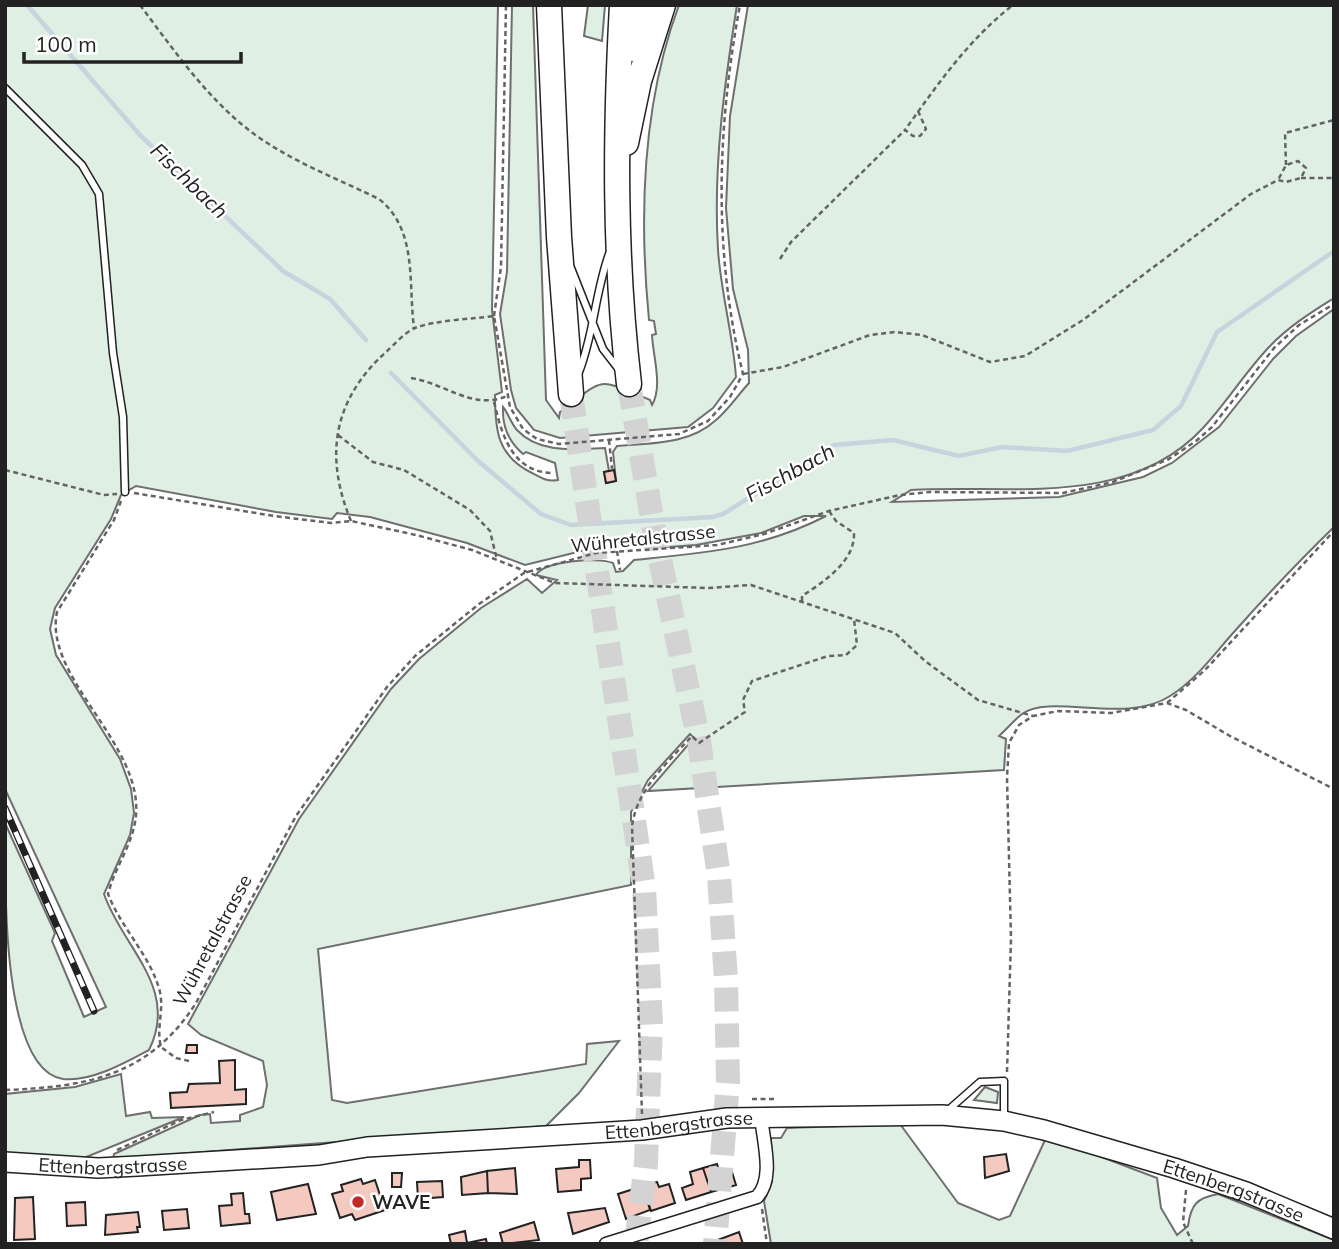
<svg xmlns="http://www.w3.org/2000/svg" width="1339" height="1249" font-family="Mulish,sans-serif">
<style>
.green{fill:#e0efe3;stroke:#6f6f6f;stroke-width:2}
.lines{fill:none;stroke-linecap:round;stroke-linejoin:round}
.stream{stroke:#c7d3dd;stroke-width:4.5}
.building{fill:#f3c9c0;stroke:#222;stroke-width:2}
.highway-tunnel{stroke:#d3d3d3;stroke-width:24;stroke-dasharray:24 12;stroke-linecap:butt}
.lane-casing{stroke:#222;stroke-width:9}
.street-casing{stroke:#222;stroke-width:15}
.secondary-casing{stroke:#222;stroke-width:22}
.highway-casing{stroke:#222;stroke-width:27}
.path{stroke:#646464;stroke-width:2.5;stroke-dasharray:5 3.5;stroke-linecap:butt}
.lane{stroke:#fff;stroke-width:6}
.street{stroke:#fff;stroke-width:12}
.secondary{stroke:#fff;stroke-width:19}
.highway{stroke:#fff;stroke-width:24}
.rail-casing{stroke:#222;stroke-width:7}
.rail{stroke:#fff;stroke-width:4.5;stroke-dasharray:13;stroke-linecap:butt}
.poi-dot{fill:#c62828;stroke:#fff;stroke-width:2.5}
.labels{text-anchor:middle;stroke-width:5;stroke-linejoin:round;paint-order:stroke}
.street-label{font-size:19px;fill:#222;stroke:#fff}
.poi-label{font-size:19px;font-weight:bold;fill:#222;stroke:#fff;text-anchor:start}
.water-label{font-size:21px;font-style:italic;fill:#222;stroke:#fff}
</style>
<rect width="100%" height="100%" fill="#fff"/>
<path class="green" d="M5,5H498L492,310L502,392L495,395C495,430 497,456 532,473C541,478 548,482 558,480L555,463L526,452L523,454C509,442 502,426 503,407C508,413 511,423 517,430C539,454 575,449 605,448L609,471L604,472L606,483L616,481L613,452L617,446C651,443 689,445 716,420C728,410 738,395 749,383L748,350L733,289L726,208L730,116L748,5H1334V298C1312,312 1289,326 1270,346C1246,371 1227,402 1203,428C1128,509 1009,484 911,490L892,502L1059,497L1143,477L1172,463L1219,427L1273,359L1296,336L1334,309V527C1299,561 1266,596 1234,632C1214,654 1196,680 1170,696C1126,725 1051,693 1022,714C1014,720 1007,729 999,736L1006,739L1004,770L648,791L694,738L690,734L648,780L631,812V885L318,949L332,1100L347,1103L586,1064L587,1044L619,1041L579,1093L546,1126L113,1159L114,1154L200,1115L210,1114L211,1123L240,1121V1115L263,1107L267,1085L263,1061L201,1035L188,1024L299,819L391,689L419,659L481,608L527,579L542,593L557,580L536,575C544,561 597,557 613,563L616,572L623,571L634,560C704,553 762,549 826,516H804L761,533L696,545L655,548L618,542L525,565L467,543L370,517L337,513L332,519L276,512L136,486L121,495L111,519L55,608L50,629L56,655L120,759L131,789L134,813L130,835L104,894C122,947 180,988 149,1050C125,1063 91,1082 63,1079C0,1070 5,876 5,823L55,933L52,941L84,1017L106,1007L5,789Z
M512,5H533L546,400L559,418L560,412C607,376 596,378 650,400L652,405C663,386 653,357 652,335L656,334L654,321L649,320C639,217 642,104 679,5H737C724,87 713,167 718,250C721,293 733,335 736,377L713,408L688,427L560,438L534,430L516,408L511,390L500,314L507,272Z
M588,5H605L602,41L584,36Z
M121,1074L126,1116L150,1112L152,1118L184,1117L79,1160L5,1154V1094L75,1087Z
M985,1087L998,1092L997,1103L974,1100Z
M900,1124L958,1203L999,1220L1010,1216L1045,1140L1091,1153L1157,1178L1161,1208L1177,1235L1188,1226C1191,1204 1197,1198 1218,1194L1334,1240V1244H771L764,1201L772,1182L771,1138H781L787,1128Z"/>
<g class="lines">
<path class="stream" d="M27,5L140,135L283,271L330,299L366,340
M391,373L478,461L541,514L571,525L713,517L723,514L834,445L893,440L959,456L1002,447L1067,451L1153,430L1181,406L1217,332L1334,251"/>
</g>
<path class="building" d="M614,470L616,481L606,483L604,472Z
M187,1045H197V1053H186Z
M235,1060V1090L246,1089V1104L171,1108L170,1093L187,1092L189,1084L220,1083L219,1061Z
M1006,1154L1009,1171L985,1178L984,1157Z
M579,1160H590L591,1178L581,1179V1190L558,1192L556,1169L579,1167Z
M717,1164L721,1176L732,1172L736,1185L711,1192L703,1168Z
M515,1168L517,1194L488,1193L487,1171Z
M703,1168L711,1192L686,1200L682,1188L693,1184L690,1172Z
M487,1171L488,1193L462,1195L461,1177Z
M392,1173H402L401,1187H392Z
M361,1179L363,1184L375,1180L385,1210L355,1220L352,1214L340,1218L332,1194L343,1191L341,1185Z
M442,1181L443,1197L418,1199L417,1182Z
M657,1182L659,1187L669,1184L675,1203L651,1211L643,1186Z
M308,1184L316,1214L277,1220L271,1192Z
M643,1186L650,1210L626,1219L618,1194Z
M243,1193L245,1214H249L250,1223L221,1226L219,1206L232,1205L231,1194Z
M33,1197L35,1239L14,1240L15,1198Z
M85,1202L86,1225L67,1226L66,1203Z
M605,1208L609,1222L573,1234L568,1213Z
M187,1209L189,1228L164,1230L162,1211Z
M138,1212L140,1227H137L138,1232L105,1235L106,1215Z
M534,1222L539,1240L503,1244L500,1233Z
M465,1231L467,1243L486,1239L487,1244H451L449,1235Z
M739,1232L743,1244H707Z"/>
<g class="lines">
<path class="highway-tunnel" d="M629,384L655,536L699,741L719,876L726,980L728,1082L715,1244
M571,394L644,888L651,1025L646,1163L636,1244"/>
<g class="lane-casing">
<path id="lane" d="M5,88L82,165L99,194L113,353L123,417L125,492
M571,268L603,349L620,371
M579,372C594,334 595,293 609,254
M946,1112L980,1082L1004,1081V1119"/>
</g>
<g class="street-casing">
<path id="street" d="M606,1244L757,1197C775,1178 763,1141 761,1116"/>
</g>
<g class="secondary-casing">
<g id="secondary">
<path id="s1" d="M5,1162L98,1168L138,1166L319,1155L367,1147L642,1130L727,1118L942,1115L1004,1121L1044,1130L1174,1168L1246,1192L1334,1229"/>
</g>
</g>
<g class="highway-casing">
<path id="highway" d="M549,5L559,237L571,394
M622,5C615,133 614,257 629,384
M631,49L642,5
M626,143L639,81L663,5"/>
</g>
<path class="path" d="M140,5C173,49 206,97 250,131C288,160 336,178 379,199C418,230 408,283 414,328
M918,111L926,129L920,136H913L905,130C938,84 968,40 1013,5
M1286,165L1285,133L1334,120
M1301,178H1334
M780,259L791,242L905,130
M494,316L501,267L506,5
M743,374L783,367L870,335L895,332L922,335L990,362L1025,356L1083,320L1251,194L1278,180L1286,182L1301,178L1306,168L1298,161L1286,165L1278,180
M411,378C445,383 473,411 507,396
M494,402C502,435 512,473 554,473
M338,435L373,462L404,470L470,510L490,531L497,560
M609,440L612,469
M5,470L104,495L117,494
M134,493L274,516L331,523L351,521L416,535L472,550L555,583L708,588L751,585L895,633L925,661L978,700L1033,716
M121,501L114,520L57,612C44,673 131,736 136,802C139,838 116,862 108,894C121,928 151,956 160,992C164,1011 156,1029 161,1047L176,1058L189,1061
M351,521C324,456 333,400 386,352C394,345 405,332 415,328C435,320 472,319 494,316L510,407L523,429L537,439L559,444L679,434L708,421L730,397L743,374C713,252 717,128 740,5
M617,551L620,570
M802,601V596C825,581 855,561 854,533L836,521L829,511
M1167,703L1205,670L1334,531
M1007,1072L1011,939L1007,777L1009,743L1019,725L1033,716L1058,711L1111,713L1167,703L1186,710L1230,736L1334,789
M5,1090C87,1087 149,1076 196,1003L296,816L387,687L415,656L479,604L524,573L596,553L717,545L764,534L829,511L900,495L930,492L1063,493L1113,482L1169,459L1196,441L1212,427L1274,348L1299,325L1334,304
M752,1099H774
M642,1114L632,826C637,789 667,763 692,736L699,743L745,712L743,700L752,681L828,656L846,655L857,645L854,619
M117,1150L181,1120L214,1112
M1186,1190L1183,1222L1193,1244
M762,1209L767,1244"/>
<use href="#lane" class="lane"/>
<use href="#street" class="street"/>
<use href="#secondary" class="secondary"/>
<use href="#highway" class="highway"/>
<g class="rail-casing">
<path id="rail" d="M5,808L94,1011"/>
</g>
<use href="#rail" class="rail"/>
</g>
<circle class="poi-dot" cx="358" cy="1202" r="7"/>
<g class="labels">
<g class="street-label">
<text transform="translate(643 538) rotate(-6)" y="7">Wühretalstrasse</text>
<text transform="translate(212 940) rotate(-62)" y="7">Wühretalstrasse</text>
<text dy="7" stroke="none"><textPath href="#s1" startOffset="676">Ettenbergstrasse</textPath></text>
<text dy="7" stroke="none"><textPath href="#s1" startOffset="108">Ettenbergstrasse</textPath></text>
<text dy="7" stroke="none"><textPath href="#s1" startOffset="1242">Ettenbergstrasse</textPath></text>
</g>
<g class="poi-label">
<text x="372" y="1209">WAVE</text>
</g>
<g class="water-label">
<text transform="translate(189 181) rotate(44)" y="7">Fischbach</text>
<text transform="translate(790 473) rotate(-29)" y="7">Fischbach</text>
</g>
</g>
<rect width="1339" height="1249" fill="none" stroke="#222222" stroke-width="14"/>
<path d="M24 52v10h217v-10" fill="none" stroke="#222222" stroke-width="3.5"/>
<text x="35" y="52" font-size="21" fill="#222222" stroke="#ffffff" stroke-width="5" paint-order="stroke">100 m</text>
</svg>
